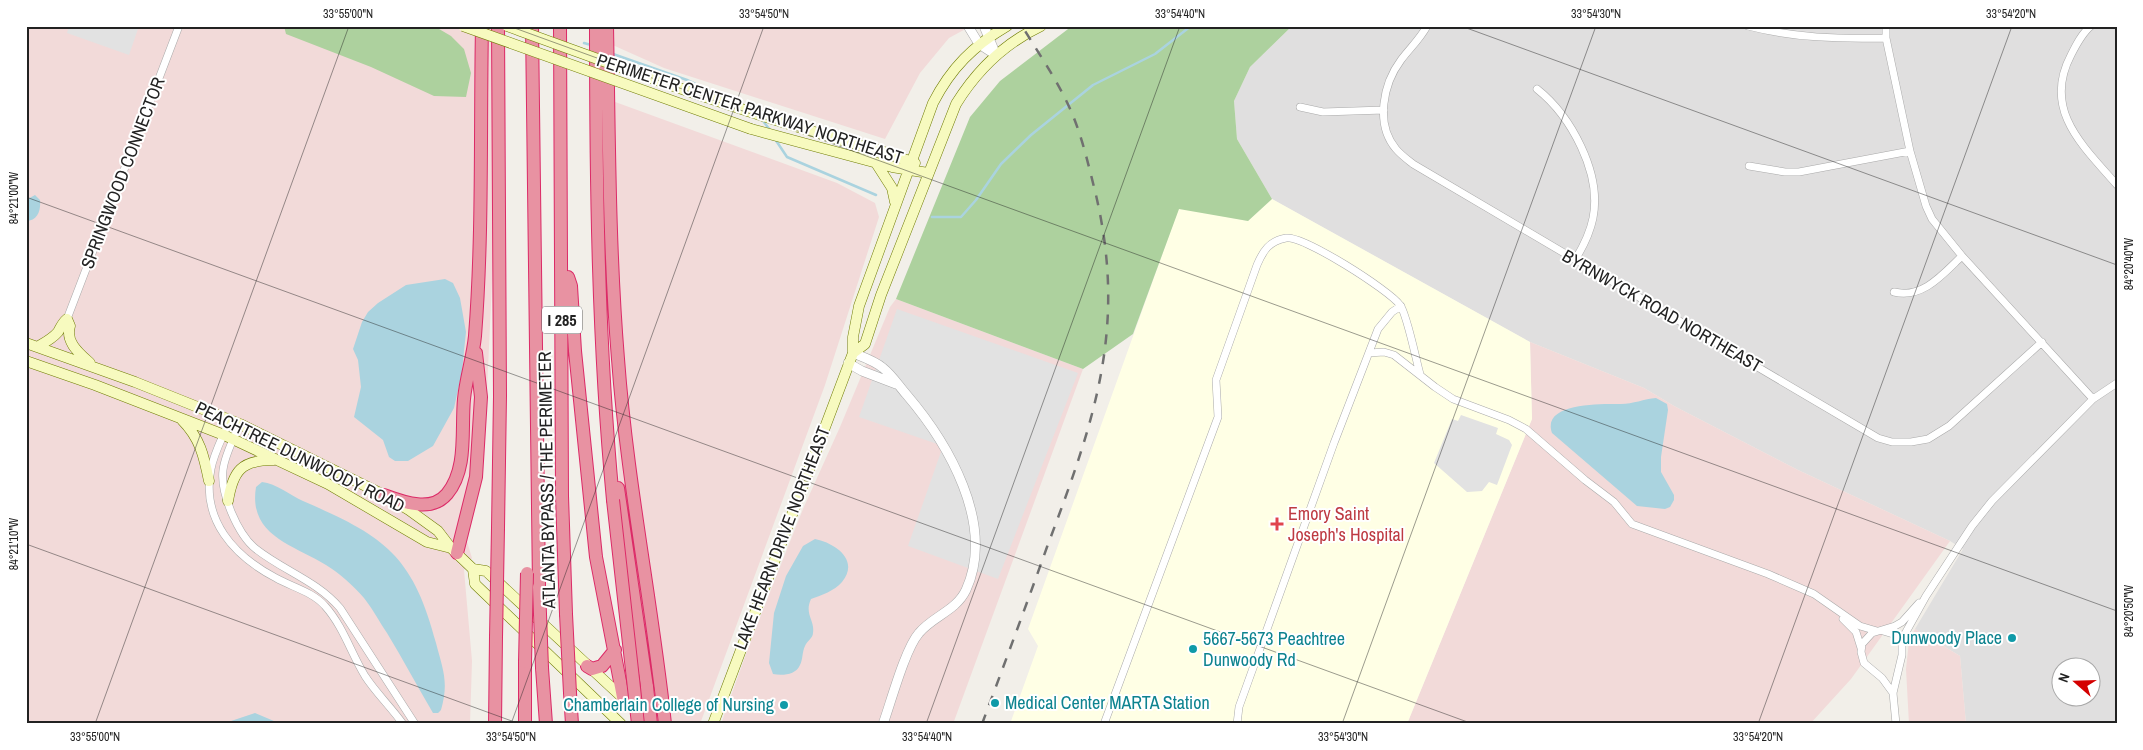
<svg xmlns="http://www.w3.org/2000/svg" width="2143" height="750" font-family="'Archivo Narrow',sans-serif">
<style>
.residential{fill:#e0dfdf;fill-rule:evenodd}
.commercial{fill:#f2dad9}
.education{fill:#ffffe5}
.forest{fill:#add19e}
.parking{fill:#e2e2e2}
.water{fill:#aad3df}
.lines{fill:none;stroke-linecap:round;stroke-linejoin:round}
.stream{stroke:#aad3df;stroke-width:2.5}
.minor-casing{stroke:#a9a9a9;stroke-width:8}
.tertiary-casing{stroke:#a9a9a9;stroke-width:10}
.secondary-casing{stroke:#707d05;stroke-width:11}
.motorway-casing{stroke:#dc2a67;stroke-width:14}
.minor{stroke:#fff;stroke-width:7}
.tertiary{stroke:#fff;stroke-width:9}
.secondary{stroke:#f7fabf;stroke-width:10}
.motorway{stroke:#e892a2;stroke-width:12}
.rail{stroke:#707070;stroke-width:2.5;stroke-dasharray:10 10;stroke-linecap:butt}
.secondary-bridge-casing{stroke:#707d05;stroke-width:11;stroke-linecap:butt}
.motorway-bridge-casing{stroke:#dc2a67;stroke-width:14;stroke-linecap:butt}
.secondary-bridge{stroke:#f7fabf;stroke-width:10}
.motorway-bridge{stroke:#e892a2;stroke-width:12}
.ticks{fill:none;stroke:#222;stroke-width:1;stroke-opacity:0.45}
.health-dot{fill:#e0444e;stroke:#fff;stroke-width:2}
.culture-dot{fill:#0f9aa8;stroke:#fff;stroke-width:2}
.labels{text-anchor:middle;stroke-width:4;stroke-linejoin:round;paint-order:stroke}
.shield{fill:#fff;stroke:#646464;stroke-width:1}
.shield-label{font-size:16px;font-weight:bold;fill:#222}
.street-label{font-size:18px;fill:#222;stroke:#fff}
.health-label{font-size:18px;fill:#be3a42;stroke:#fff;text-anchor:start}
.culture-label{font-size:18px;fill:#0d838f;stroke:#fff;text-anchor:end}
.neatline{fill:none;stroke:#222;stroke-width:2}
.ticks-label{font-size:12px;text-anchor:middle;fill:#222}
</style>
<rect width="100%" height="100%" fill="#f2efe9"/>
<path class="residential" d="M1292,26H2117V724H1966L1960,656L1915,629L1963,549L1950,541L1798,470L1674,406L1644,388L1530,342L1272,199L1237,139L1234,101L1250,67ZM2060,668H2090V698H2060Z"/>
<path class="commercial" d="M26,26H496L499,132L487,390L465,535L472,558L464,570L472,661L470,724H26Z
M597,26H971L949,38L920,73L885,139L664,68L597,38Z
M607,99L837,183L875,203L879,217L825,385L700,724H661L639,707L619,484Z
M896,299L1083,369L953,724H721L751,640L803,509L840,427L890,307Z
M1530,342L1644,388L1674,406L1798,470L1950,541L1851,679L1810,724H1407L1532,419Z
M1915,629L1960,656L1966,724H1909L1906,669L1909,641Z"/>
<path class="education" d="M1272,199L1530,342L1532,419L1407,724H1010L1038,646L1028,629L1179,208L1248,221Z"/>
<path class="forest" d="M284,26H434L451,36L464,49L471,73L466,97L434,96L371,67L286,34Z
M1072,26H1292L1250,67L1234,101L1237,139L1272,199L1248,221L1179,209L1133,334L1083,369L896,299L970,117L1000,81Z"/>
<path class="parking" d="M69,26H139L129,55L67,33Z
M897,309L1078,373L998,579L908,546L943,446L859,417Z
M1461,415L1498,428L1496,434L1509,440L1512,445L1497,485L1489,482L1482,491L1467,492L1434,463L1452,419L1458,421Z"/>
<path class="water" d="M35,195L40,200C41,210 38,221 26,221V200Z
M445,279L453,283L460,298L466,332L464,351L462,372L454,408L433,446L408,461H395L389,457L383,440L354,417L361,387L358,360L353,349L362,322L368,312L378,303L406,285Z
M1656,398L1667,404L1668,410L1661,457V472L1674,495V500L1670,507L1665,509L1637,506L1552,433C1541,402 1603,404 1621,404C1633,404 1644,399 1656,398Z
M262,482C276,483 291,496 303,501C384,536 413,555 436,643C443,670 449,682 441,710L438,713H433C417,686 403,659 387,633C379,621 372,608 364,598C354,586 339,573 326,565C294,545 248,536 256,487Z
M815,539C835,543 860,560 842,582C834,591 822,595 811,599C804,614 815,620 813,633C813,638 807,641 805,646C802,652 803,659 800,665C796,675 782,676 773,674L769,663L774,613L786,576L803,546Z
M255,713L281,724H222Z"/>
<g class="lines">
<path class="stream" d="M584,43L591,45
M613,54L687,80L731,101
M763,121L770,130
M775,139L787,157L876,195
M932,217H961L976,200L1001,164L1031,135L1093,85L1155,54L1191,26"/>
<g class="minor-casing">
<path id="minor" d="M1427,26C1420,39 1410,48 1401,60C1383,84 1375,124 1396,149C1401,155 1408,160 1413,164L1878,438L1892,442H1911L1928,439L1949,426L2042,342
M1748,26C1794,38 1839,39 1886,38
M1886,26V38L1910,151L1926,206L1932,219L1962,256L2093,399
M2091,26C2082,33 2076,45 2071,55C2042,110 2083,146 2117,185
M1537,89C1571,116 1602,173 1593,218C1590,233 1583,247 1575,260
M1300,107L1323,112L1384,110
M1749,166L1785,172H1799L1910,151
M1894,292C1923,299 1943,274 1962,256
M67,319L179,26
M1369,353L1384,352L1394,355L1435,387L1453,399L1509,420L1526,429L1585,480L1614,502L1632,524L1768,574L1814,594L1860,626L1877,631
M230,419C224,435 214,452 211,469C201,520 234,556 276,578C292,587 313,592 325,606C343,626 351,653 365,676C376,693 391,707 403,724
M240,424C234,438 225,454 223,470C220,493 238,535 256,549C284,571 317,581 340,608L415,724
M1843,619L1856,632L1861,648
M1883,631L1893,634L1902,644V655L1893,693L1896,724
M1901,641L1926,596L1972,526L1992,501L2093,399L2117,383
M1893,693L1882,678L1864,663L1861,652L1862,644L1872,633L1895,626L1902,622L1919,603
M1104,724L1218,417L1216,380L1257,265C1263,251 1269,241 1286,238C1303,235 1389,290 1400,305C1407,314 1416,360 1420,374
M1237,724L1239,707L1334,443L1378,329L1392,312L1401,306"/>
</g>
<g class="tertiary-casing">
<path id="tertiary" d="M968,26L979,44L996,55
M984,26L996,55
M853,353C863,357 875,361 883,368C892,375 899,386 906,394C948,443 996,524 966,590C956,611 933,616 919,633C905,649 891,702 883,724
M848,363L862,371L896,384"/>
</g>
<g class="secondary-casing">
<path id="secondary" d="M751,129L892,167L928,173
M881,151L915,163
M876,163L892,188L895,202
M26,343L135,382L240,424L384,495L409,510L438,531L451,548L473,569L486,571L651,724
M37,347C44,343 52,339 58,332C61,327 62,323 67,319L70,326C65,342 79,353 90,363
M853,353L865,344L881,295L956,104C977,70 1005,43 1041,26
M26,361L95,385L224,435L328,484L427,542L451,548
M182,420C200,438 204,456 209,481
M228,501C233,471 241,460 274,460
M473,569L475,584L621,724
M713,724L853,353V337L859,306L933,103C951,68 973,46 1007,26"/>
</g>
<g class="motorway-casing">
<path id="motorway" d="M498,26L500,396L498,528
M532,26L539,587
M560,26L562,496L566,614
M596,26C596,184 598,343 613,500
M607,26C609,137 609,249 618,359C627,482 652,602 665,724
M568,277L571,286L575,351L596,557L623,697
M618,488L647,687
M384,495C403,502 431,513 447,494C468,469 461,430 464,399C466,378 473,357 475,336C483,234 480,129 482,26
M457,553L476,477L481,397L476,353
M525,662V724
M587,666L592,669L602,666L615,650
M542,668L546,724
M570,693L572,724
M495,724L496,637"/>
</g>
<use href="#minor" class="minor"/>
<use href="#tertiary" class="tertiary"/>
<use href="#secondary" class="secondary"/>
<use href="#motorway" class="motorway"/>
<path class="rail" d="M982,724C1004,665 1026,606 1047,547C1096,417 1129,323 1093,183C1087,159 1081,134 1071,111C1058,81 1039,54 1022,26"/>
<g class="secondary-bridge-casing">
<path id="secondary-bridge" d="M463,26L751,129
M507,26C630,71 754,117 881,151"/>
</g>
<g class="motorway-bridge-casing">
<path id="motorway-bridge" d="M613,500L638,724
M539,587L542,668
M566,614L570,693
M496,637L498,528
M525,662L527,573
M647,687L651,724"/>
</g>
<use href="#secondary-bridge" class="secondary-bridge"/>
<use href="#motorway-bridge" class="motorway-bridge"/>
</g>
<path class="ticks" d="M509,26L2117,611M1461,26L2117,265M26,197L1473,724M26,544L520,724M95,724L349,26M511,724L764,26M926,724L1180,26M1342,724L1596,26M1758,724L2012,26"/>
<path class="health-dot" d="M1274.5 516.5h5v5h5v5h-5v5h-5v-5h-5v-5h5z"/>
<g class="culture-dot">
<circle cx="2012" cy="638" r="5"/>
<circle cx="1193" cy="649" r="5"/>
<circle cx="995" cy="703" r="5"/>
<circle cx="784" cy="705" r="5"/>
</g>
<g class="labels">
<rect class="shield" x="542" y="306.5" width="40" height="27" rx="4"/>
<g class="shield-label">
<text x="562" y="326">I 285</text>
</g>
<g class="street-label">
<text transform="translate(750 109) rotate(18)" y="6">PERIMETER CENTER PARKWAY NORTHEAST</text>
<text transform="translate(123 173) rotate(-69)" y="6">SPRINGWOOD CONNECTOR</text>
<text transform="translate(1662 311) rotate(30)" y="6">BYRNWYCK ROAD NORTHEAST</text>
<text transform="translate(300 457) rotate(26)" y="6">PEACHTREE DUNWOODY ROAD</text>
<text transform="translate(547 480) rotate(-91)" y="6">ATLANTA BYPASS / THE PERIMETER</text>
<text transform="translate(782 538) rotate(-69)" y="6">LAKE HEARN DRIVE NORTHEAST</text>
</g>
<g class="health-label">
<text x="1288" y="520">Emory Saint<tspan x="1288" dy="21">Joseph's Hospital</tspan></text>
</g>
<g class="culture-label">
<text x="2002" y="644">Dunwoody Place</text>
<text x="1203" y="645" text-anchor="start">5667-5673 Peachtree<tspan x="1203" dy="21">Dunwoody Rd</tspan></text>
<text x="1005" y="709" text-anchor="start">Medical Center MARTA Station</text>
<text x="774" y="711">Chamberlain College of Nursing</text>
</g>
</g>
<rect width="2143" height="750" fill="none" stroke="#ffffff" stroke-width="55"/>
<g transform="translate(2076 682) rotate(290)"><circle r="24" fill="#ffffff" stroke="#a7a7a7"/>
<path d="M0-4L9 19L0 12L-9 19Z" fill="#d40000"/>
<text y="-8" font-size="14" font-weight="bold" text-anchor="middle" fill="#222222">N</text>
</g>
<rect x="28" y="28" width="2088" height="694" class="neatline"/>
<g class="ticks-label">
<text x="348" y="18">33°55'00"N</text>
<text x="764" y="18">33°54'50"N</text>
<text x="1180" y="18">33°54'40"N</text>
<text x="1596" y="18">33°54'30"N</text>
<text x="2011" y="18">33°54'20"N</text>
<text transform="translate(14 198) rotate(-90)" y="4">84°21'00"W</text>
<text transform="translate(2129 264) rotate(-90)" y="4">84°20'40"W</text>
<text transform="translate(14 544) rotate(-90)" y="4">84°21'10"W</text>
<text transform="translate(2129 611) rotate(-90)" y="4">84°20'50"W</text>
<text x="95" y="741">33°55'00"N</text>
<text x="511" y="741">33°54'50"N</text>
<text x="927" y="741">33°54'40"N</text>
<text x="1343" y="741">33°54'30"N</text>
<text x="1758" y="741">33°54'20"N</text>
</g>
</svg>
